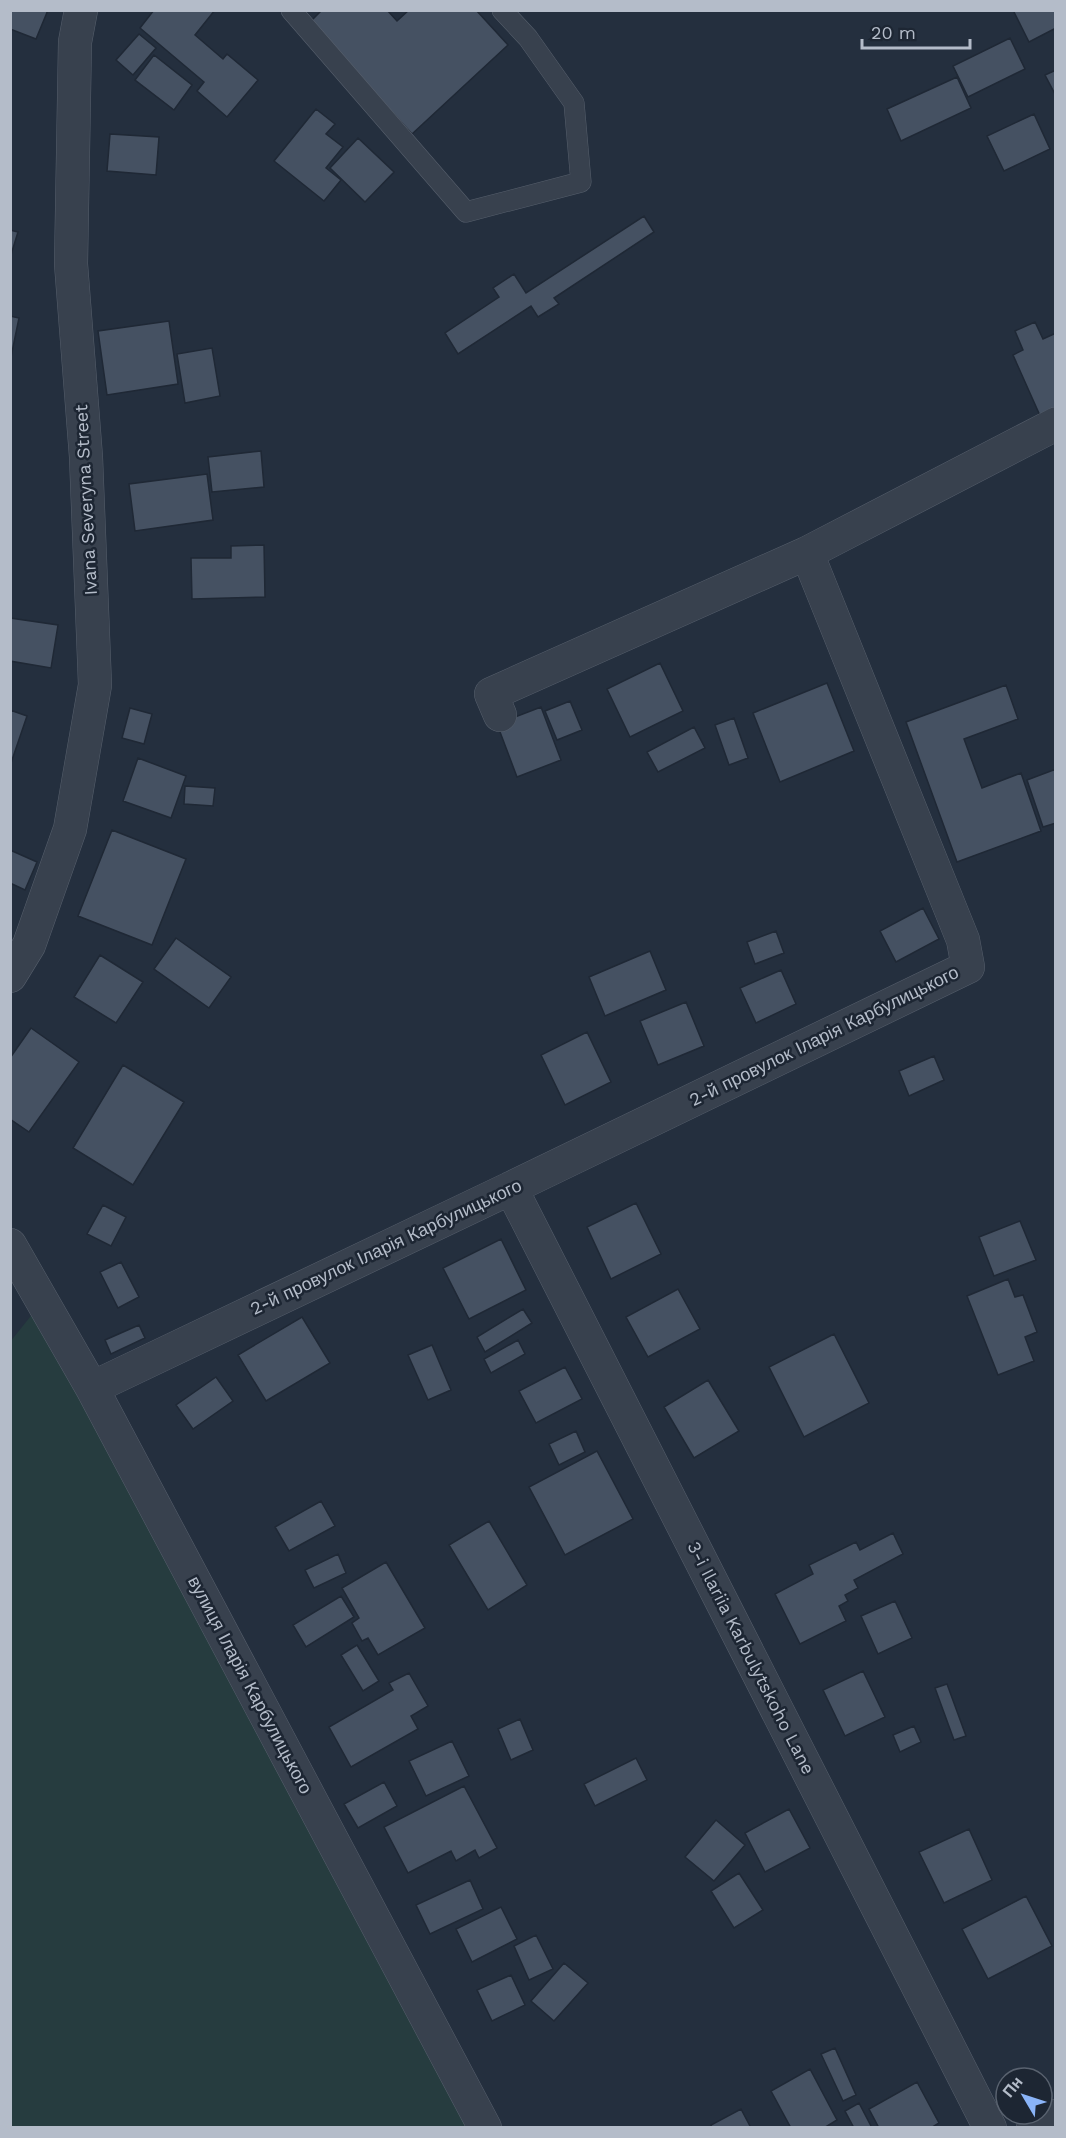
<svg xmlns="http://www.w3.org/2000/svg" width="1066" height="2138" font-family="'Work Sans',sans-serif">
<style>
.green{fill:#263c3f}
.building{fill:#455162;stroke:#1f2835;stroke-width:1.5}
.lines{fill:none;stroke-linecap:round;stroke-linejoin:round}
.lane-casing{stroke:#565f6c;stroke-width:21}
.street-casing{stroke:#565f6c;stroke-width:34}
.lane{stroke:#38414e;stroke-width:20}
.street{stroke:#38414e;stroke-width:33}
.labels{text-anchor:middle;stroke-width:5;stroke-linejoin:round;paint-order:stroke}
.street-label{font-size:18px;fill:#b4bcc9;stroke:#1d2633}
</style>
<rect width="100%" height="100%" fill="#242f3e"/>
<path class="green" d="M50,1292L501,2127H11L10,1342Z"/>
<path class="building" d="M10,10H48L36,39L10,29Z
M154,10H215L195,35L223,59L227,54L258,80L227,117L197,91L204,82L140,28Z
M322,10H387L397,21L409,10H476L508,45L412,134L310,22Z
M1013,10H1056V28L1029,42Z
M139,34L156,48L133,75L116,60Z
M1010,38L1025,69L968,97L953,66Z
M154,55L192,85L174,110L135,80Z
M1056,70V96L1045,75Z
M957,77L971,108L901,141L887,109Z
M316,109L335,124L326,134L343,147L326,168L341,180L324,201L274,161Z
M1034,114L1050,149L1004,171L987,136Z
M110,134L159,137L156,175L107,171Z
M358,138L394,172L365,202L330,168Z
M644,216L654,232L554,298L559,304L538,317L531,306L458,354L445,333L499,297L493,288L514,274L526,293Z
M10,230L18,232L10,258Z
M10,316L19,318L10,362Z
M169,321L178,384L107,395L98,331Z
M1035,322L1043,339L1056,333V414L1042,420L1013,355L1023,350L1015,331Z
M212,348L220,396L185,403L177,354Z
M261,451L264,487L212,492L208,457Z
M207,474L213,520L135,531L129,484Z
M264,545L265,597L192,599L191,558H231V546Z
M10,618L58,625L51,668L10,661Z
M660,663L683,711L630,737L607,689Z
M827,683L854,751L780,782L753,713Z
M1006,685L1018,719L964,739L982,788L1021,773L1041,831L957,862L906,722Z
M570,701L582,730L557,740L545,711Z
M541,707L561,760L517,777L497,724Z
M130,708L152,714L144,744L122,738Z
M10,710L27,716L11,763H10Z
M734,718L748,758L729,765L715,725Z
M694,727L705,748L658,772L647,752Z
M138,758L186,776L171,818L123,801Z
M1056,769V823L1043,827L1027,780Z
M185,786L215,788L213,806L184,804Z
M112,830L186,859L152,945L78,916Z
M10,850L37,862L25,890L10,883Z
M923,908L939,939L896,962L880,931Z
M776,931L784,953L755,964L747,942Z
M176,938L231,977L209,1008L154,969Z
M650,951L666,990L605,1016L589,977Z
M100,955L143,982L116,1023L74,997Z
M781,970L796,1004L756,1023L740,988Z
M686,1002L704,1046L658,1065L640,1021Z
M31,1028L79,1062L29,1132L10,1119V1058Z
M587,1032L611,1082L565,1105L541,1055Z
M934,1056L944,1080L909,1096L899,1071Z
M123,1065L184,1102L133,1185L73,1148Z
M636,1203L661,1254L611,1279L587,1227Z
M103,1205L126,1217L111,1246L87,1234Z
M1020,1221L1036,1260L994,1276L979,1237Z
M501,1239L526,1290L469,1319L443,1268Z
M121,1262L139,1297L118,1308L100,1272Z
M1008,1279L1015,1297L1023,1295L1037,1332L1025,1337L1034,1361L998,1375L967,1296Z
M678,1289L700,1329L648,1357L626,1317Z
M523,1309L532,1323L485,1352L477,1337Z
M302,1317L330,1363L266,1401L238,1355Z
M139,1325L145,1338L111,1354L105,1340Z
M834,1334L869,1403L804,1437L769,1367Z
M518,1340L525,1354L491,1373L484,1359Z
M432,1345L451,1390L428,1400L408,1355Z
M565,1367L582,1399L536,1423L519,1391Z
M216,1377L233,1401L193,1429L176,1405Z
M708,1380L739,1431L694,1458L664,1407Z
M576,1431L585,1452L559,1465L549,1444Z
M597,1451L633,1519L565,1555L529,1487Z
M321,1501L335,1526L289,1551L275,1527Z
M489,1521L527,1585L488,1610L449,1545Z
M893,1533L903,1554L854,1580L858,1588L845,1595L848,1601L839,1606L846,1621L800,1644L775,1594L813,1574L809,1565L856,1542L860,1550Z
M338,1554L346,1573L314,1588L305,1570Z
M386,1562L425,1628L378,1655L368,1638L362,1641L352,1623L359,1618L342,1588Z
M341,1596L354,1617L306,1647L293,1625Z
M895,1601L912,1638L878,1654L861,1616Z
M357,1645L379,1681L363,1691L341,1655Z
M863,1671L885,1717L845,1736L823,1690Z
M409,1673L428,1706L411,1716L418,1729L351,1767L329,1727L393,1690L389,1683Z
M947,1684L966,1736L954,1740L935,1688Z
M520,1719L533,1750L511,1760L498,1729Z
M914,1726L921,1742L900,1752L893,1735Z
M452,1741L469,1776L426,1796L409,1761Z
M636,1758L647,1780L595,1806L584,1784Z
M384,1782L397,1806L358,1828L344,1804Z
M464,1786L497,1848L479,1858L475,1850L456,1861L451,1851L408,1873L384,1827Z
M789,1809L810,1848L765,1872L745,1833Z
M716,1820L745,1845L714,1881L685,1857Z
M969,1829L992,1880L944,1903L919,1852Z
M739,1873L763,1910L734,1928L711,1891Z
M470,1880L483,1909L430,1934L416,1905Z
M1026,1896L1052,1946L988,1979L962,1929Z
M501,1907L517,1939L472,1962L456,1929Z
M536,1935L553,1969L529,1980L514,1946Z
M564,1963L588,1983L554,2021L531,2001Z
M511,1975L525,2005L492,2021L477,1990Z
M835,2048L856,2095L843,2101L821,2054Z
M810,2069L837,2120L824,2128H791L771,2091Z
M917,2082L939,2123L931,2128H879L869,2109Z
M859,2103L872,2128H854L845,2111Z
M741,2109L751,2128H712L711,2125Z"/>
<g class="lines">
<g class="lane-casing">
<path id="lane" d="M291,10L466,212L581,182L574,103L528,38L502,10"/>
</g>
<g class="street-casing">
<path id="street" d="M500,715L491,694L807,553
M10,976L29,945L70,829L95,685L86,457L71,264L75,42L81,10
M511,1188L990,2128
M10,1245L92,1388L485,2128
M92,1388L511,1188L968,967L963,940L807,553L1056,424
M1033,2128L1056,2116"/>
</g>
<use href="#lane" class="lane"/>
<use href="#street" class="street"/>
</g>
<g class="labels">
<g class="street-label">
<text transform="translate(86 500) rotate(-93)" y="6">Ivana Severyna Street</text>
<text transform="translate(824 1036) rotate(-26)" y="6">2-й провулок Іларія Карбулицького</text>
<text transform="translate(386 1247) rotate(-25)" y="6">2-й провулок Іларія Карбулицького</text>
<text transform="translate(751 1658) rotate(63)" y="6">3-i Ilariia Karbulytskoho Lane</text>
<text transform="translate(250 1685) rotate(62)" y="6">вулиця Іларія Карбулицького</text>
</g>
</g>
<rect width="1066" height="2138" fill="none" stroke="#b4bcc9" stroke-width="24"/>
<g transform="translate(1024 2096) rotate(309)"><circle r="28" fill="#1d2633" stroke="#59626f" stroke-width="1.5"/>
<path d="M0-4.5L10 22L0 15L-10 22Z" fill="#8ab4f8"/>
<text y="-9" font-size="16" font-weight="bold" text-anchor="middle" fill="#b4bcc9">Пн</text>
</g>
<path d="M862 39v9h108v-9" fill="none" stroke="#b4bcc9" stroke-width="3"/>
<text x="871" y="39" font-size="18" fill="#b4bcc9" stroke="#1d2633" stroke-width="4.5" paint-order="stroke">20 m</text>
</svg>
